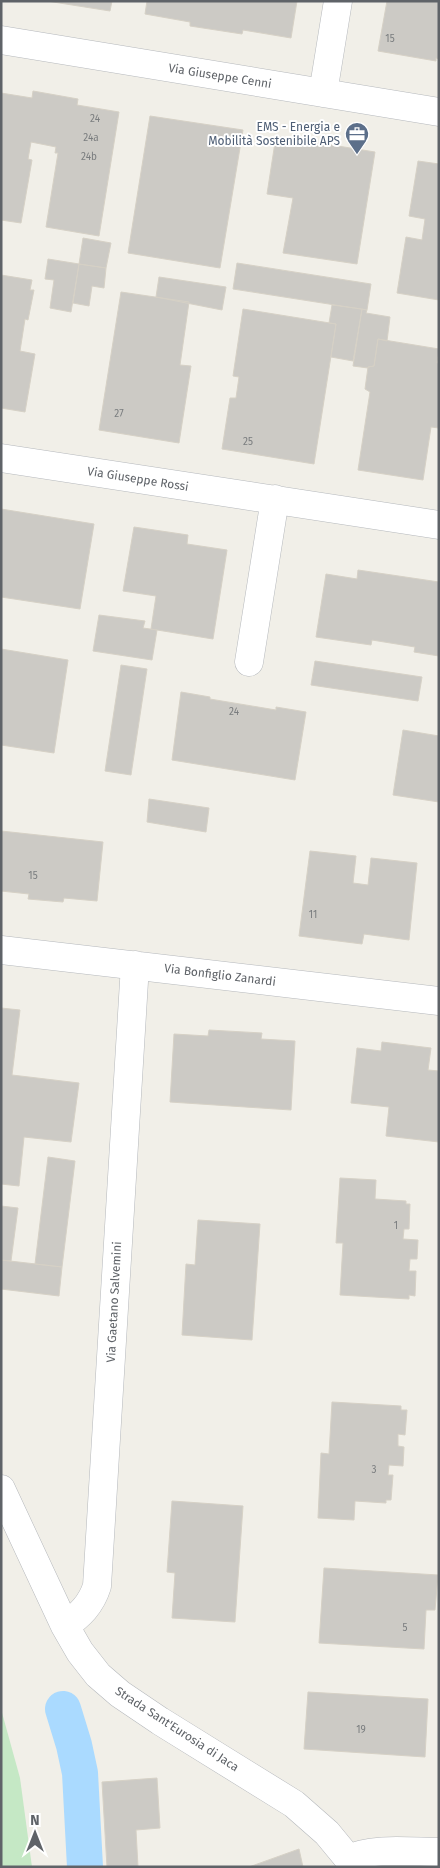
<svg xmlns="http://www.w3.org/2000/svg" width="440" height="1868" font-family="'Fira Sans',sans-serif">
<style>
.green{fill:#c5e8c5}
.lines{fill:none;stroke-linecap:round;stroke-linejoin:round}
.canal{stroke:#aadaff;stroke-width:36}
.building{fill:#cccac5;stroke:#d6d1c6}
.minor-casing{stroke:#b5b8bc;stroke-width:29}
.minor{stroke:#fff;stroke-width:28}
.labels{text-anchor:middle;stroke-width:4;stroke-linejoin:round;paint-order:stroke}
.number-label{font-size:10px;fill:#7a7d7f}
.street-label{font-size:12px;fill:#5f6368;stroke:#fff}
.service-label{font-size:12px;fill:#4e5e75;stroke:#fff;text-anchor:end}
</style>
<rect width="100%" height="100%" fill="#f1efe8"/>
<path class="green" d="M1,1709L20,1778L32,1867H1Z"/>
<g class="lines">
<path class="canal" d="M63,1709L74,1745L80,1773L85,1867"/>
</g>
<path class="building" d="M47,1H112L110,11Z
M147,1H297L291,38L243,30L242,34L190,26V22L145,14Z
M387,1H439V59L436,58V61L378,51Z
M33,91L78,99L77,105L119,112L99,236L46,227L58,153H55L56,147L31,142L28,159L32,160L21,223L1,220V93L32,98Z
M150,116L243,130L220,268L128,253Z
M276,136L375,152L357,264L283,253L293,198L267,194Z
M418,161L439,164V300L397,293L406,237L422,240L425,219L409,216Z
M83,238L111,243L106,268L79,264Z
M48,259L79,264L71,312L50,308L54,280L45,279Z
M237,263L371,284L367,310L233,289Z
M79,264L106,268L104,288L92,286L89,306L73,303Z
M1,275L32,280L30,290H34L28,320L25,319L20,351L35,354L25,412L1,408Z
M159,277L226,287L222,310L156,297Z
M121,292L189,302L180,365L191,366L179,443L99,430Z
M332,305L362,309L353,361L331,357L336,324L329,323Z
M243,309L336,324L314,464L222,449L230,398H236L239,377L233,376Z
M362,309L367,310L366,313L390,317L387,341L378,339L374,366L368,367V368L353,366Z
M378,339L439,349L437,363H439V428L431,427L423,480L358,470L370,392L365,389L368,367L374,366Z
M1,509L94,524L80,609L1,597Z
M134,527L188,535L187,544L227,550L213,639L151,629L156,596L123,591Z
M358,570L439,582V656L414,652L415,647L372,640L371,645L316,637L326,574L357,579Z
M99,615L145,621L143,628L157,630L152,660L93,651Z
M1,649L68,660L54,753L1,745Z
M315,661L422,677L418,701L311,685Z
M121,665L147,669L131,775L105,771Z
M181,692L210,697V699L276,710V707L306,712L295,780L172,760Z
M403,730L439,736V802L393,795Z
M149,799L209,808L206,832L147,822Z
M1,831L103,842L97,901L64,898L63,902L28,899L29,894L1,891Z
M310,851L356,856L353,883L368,885L371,858L417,863L409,940L364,934L362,944L299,936Z
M1,1008L20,1010L12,1075L79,1083L71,1142L24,1137L19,1186L1,1184Z
M209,1030L262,1033L261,1039L295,1041L291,1110L170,1102L174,1034L208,1036Z
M382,1042L431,1048L428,1070L439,1071V1142L386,1136L389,1107L351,1103L357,1048L381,1051Z
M48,1157L75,1161L62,1267L35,1264Z
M340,1178L376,1180L375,1199L406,1201V1204H410L409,1229H404L403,1239L418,1240L417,1259H410L409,1271H416L415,1296L409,1295V1299L340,1295L343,1243H336Z
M1,1206L18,1208L11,1261L1,1260Z
M198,1220L260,1224L252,1340L182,1335L186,1264L195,1265Z
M1,1260L62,1267L59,1296L1,1289Z
M332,1402L401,1406V1410H407L405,1435L398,1434V1446L404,1447L403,1466L389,1465L388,1475H393L391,1500H386V1503L355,1501L354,1520L318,1518L321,1453L329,1454Z
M172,1501L243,1506L235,1622L172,1618L175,1573L167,1572Z
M324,1568L438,1575L435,1610H426L424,1649L319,1643Z
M308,1692L428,1699L425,1757L304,1749Z
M157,1778L160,1828L136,1830L138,1867H107L102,1782Z
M299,1849L303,1867H249Z"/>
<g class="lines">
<g class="minor-casing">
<path id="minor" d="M1,40L439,112
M323,93L338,1
M1,458L439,525
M249,662L275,499
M1,950L439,1001
M1,1489L65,1626L80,1652L98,1675L120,1694L160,1721L294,1804L327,1833L355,1867
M65,1626C80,1615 91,1605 97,1586L135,965
M349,1859C370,1847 414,1852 439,1852"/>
</g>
<use href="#minor" class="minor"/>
</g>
<defs>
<g id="office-pin" transform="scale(1.25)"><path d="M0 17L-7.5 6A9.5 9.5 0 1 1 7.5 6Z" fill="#5c6f8a" stroke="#fff"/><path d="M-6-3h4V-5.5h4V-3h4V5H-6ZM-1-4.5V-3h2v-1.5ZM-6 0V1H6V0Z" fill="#fff"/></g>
</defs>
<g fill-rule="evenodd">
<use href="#office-pin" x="357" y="134"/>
</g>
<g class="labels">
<g class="number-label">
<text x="390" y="42">15</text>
<text x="95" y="122">24</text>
<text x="91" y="141">24a</text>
<text x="89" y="160">24b</text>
<text x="119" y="417">27</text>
<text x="248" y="445">25</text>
<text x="234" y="715">24</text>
<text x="33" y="879">15</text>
<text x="313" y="918">11</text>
<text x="396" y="1229">1</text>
<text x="374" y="1473">3</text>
<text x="405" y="1631">5</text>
<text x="361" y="1733">19</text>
</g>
<g class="street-label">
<text transform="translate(220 76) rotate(9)" y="4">Via Giuseppe Cenni</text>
<text transform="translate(138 479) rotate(9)" y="4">Via Giuseppe Rossi</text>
<text transform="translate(220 975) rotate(7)" y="4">Via Bonfiglio Zanardi</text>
<text transform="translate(114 1302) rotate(-87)" y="4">Via Gaetano Salvemini</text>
<text transform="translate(177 1729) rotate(33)" y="4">Strada Sant'Eurosia di Jaca</text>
</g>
<g class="service-label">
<text x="340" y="131">EMS - Energia e<tspan x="340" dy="14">Mobilità Sostenibile APS</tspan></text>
</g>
</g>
<rect width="440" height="1868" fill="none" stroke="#5f6368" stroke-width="5"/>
<g transform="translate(35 1833)" stroke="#ffffff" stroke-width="4" paint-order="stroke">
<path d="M0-4L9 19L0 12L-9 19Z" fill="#5f6368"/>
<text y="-8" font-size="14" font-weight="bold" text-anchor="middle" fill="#5f6368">N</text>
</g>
</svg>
